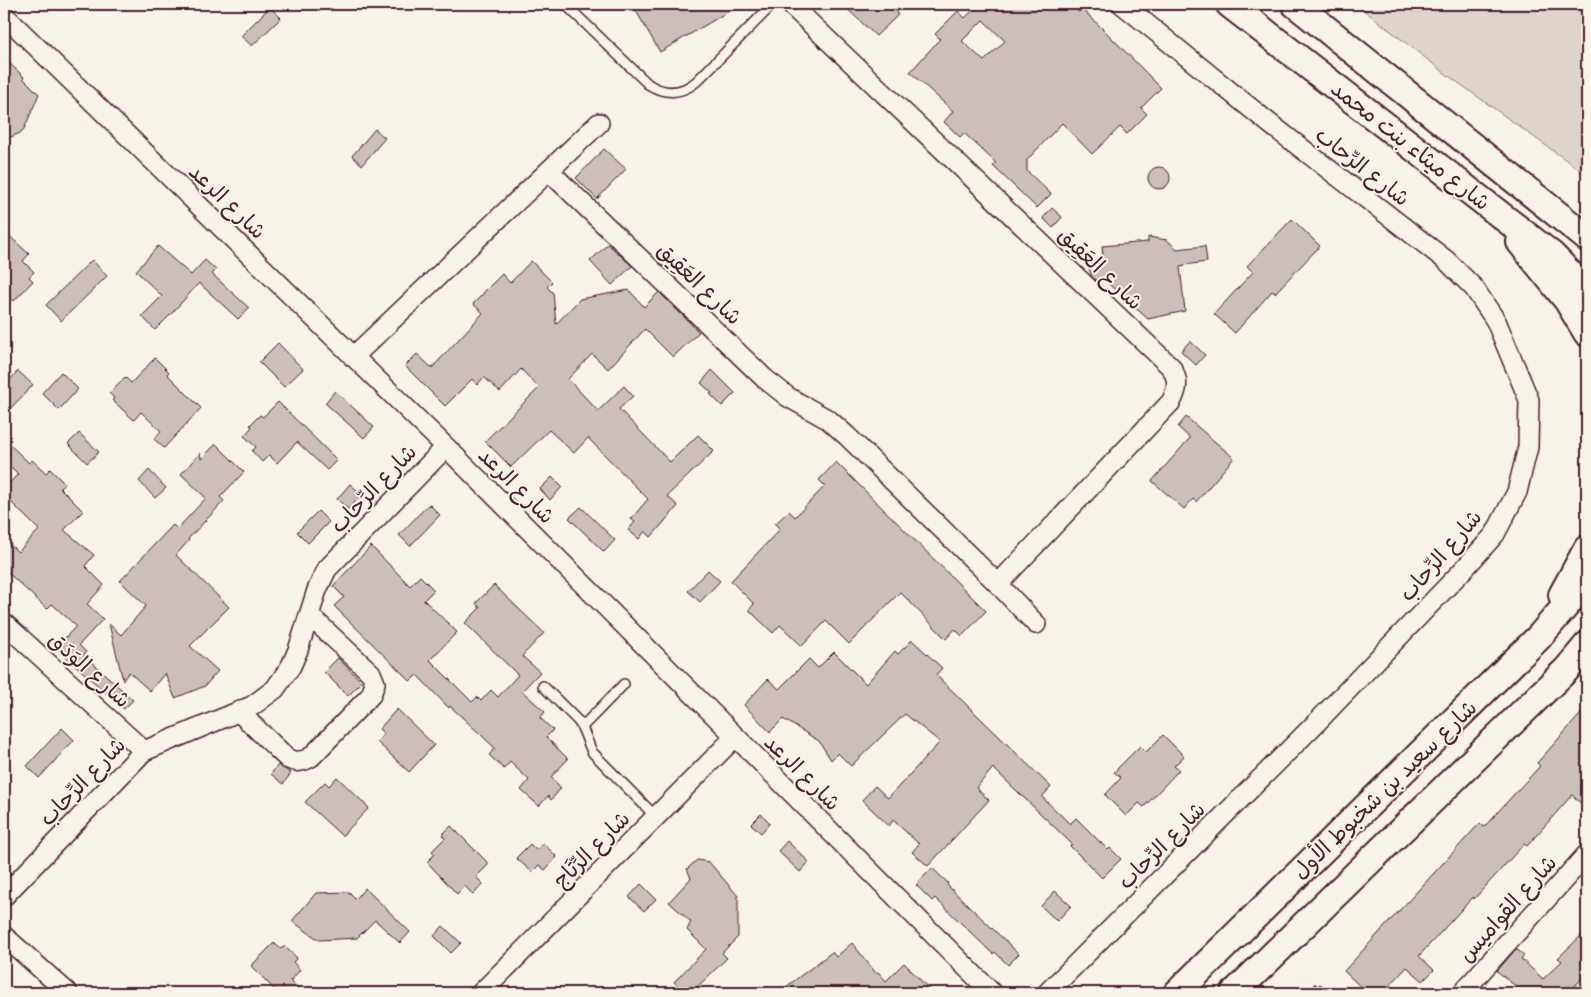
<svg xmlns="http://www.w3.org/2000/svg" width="1591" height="997" font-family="'Indie Flower','Playpen Sans Arabic',sans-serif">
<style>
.green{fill:#ded4cc;stroke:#947a7c}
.building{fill:#ccbfb9;stroke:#4a1f2b;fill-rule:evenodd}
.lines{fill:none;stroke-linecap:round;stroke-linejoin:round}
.service-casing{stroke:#4a1f2b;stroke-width:12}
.minor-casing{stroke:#4a1f2b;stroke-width:22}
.secondary-casing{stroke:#4a1f2b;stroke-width:30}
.path{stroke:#4a1f2b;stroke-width:3;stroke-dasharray:4 4;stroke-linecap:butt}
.service{stroke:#f7f3e8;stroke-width:9}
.minor{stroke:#f7f3e8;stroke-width:19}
.secondary{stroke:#f7f3e8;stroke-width:26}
.labels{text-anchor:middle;stroke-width:4;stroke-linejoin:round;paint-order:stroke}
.street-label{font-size:22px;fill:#4a1f2b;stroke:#f7f3e8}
</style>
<rect width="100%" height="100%" fill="#f7f3e8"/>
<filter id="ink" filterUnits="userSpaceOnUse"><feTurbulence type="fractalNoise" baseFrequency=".02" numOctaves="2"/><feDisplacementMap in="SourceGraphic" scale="10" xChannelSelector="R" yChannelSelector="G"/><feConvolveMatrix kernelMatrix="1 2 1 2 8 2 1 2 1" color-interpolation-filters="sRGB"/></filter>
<g filter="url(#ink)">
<path class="green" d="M1356,4H1587V175L1446,74Z"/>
<path class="building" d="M632,4H741L660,52Z
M842,4H898L897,16L876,36Z
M979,4H1068L1079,12L1082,9L1103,29L1161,88L1141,108L1147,114L1127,134L1120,127L1092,154L1062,123L1027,160V171L1051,194L1037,208L993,166L996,163L964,133L960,137L944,122L953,111L910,72L940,39L935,34L958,11L965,18ZM983,20L1005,41L984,61L962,41Z
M270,7L281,18L252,46L241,36Z
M4,58L24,77L23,78L39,94L24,129L20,133L4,140Z
M375,129L385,138L362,165L352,156Z
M604,149L626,169L597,199L576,178Z
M1148 178a11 11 0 1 1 22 0a11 11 0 1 1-22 0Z
M1052,208L1062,217L1053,228L1043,218Z
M1292,219L1320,246L1275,293L1272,291L1235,333L1214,314L1253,272L1247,266Z
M4,231L29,254L23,261L34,272L29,277L33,281L14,301L4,292Z
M1148,237L1167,240L1177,249L1205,246L1207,262L1184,265L1185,266L1180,267L1185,311L1148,319L1103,279L1096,280L1092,277L1088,266L1103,257L1102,246L1148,242Z
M608,244L632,266L612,285L590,261Z
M158,246L191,275L205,260L216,270L212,274L249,308L238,319L199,283L172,313L155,330L142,316L162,296L136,271Z
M92,260L107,276L61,321L46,305Z
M531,261L552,282L547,287L553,293L556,324L580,299L629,290L644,307L659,292L699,332L673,357L645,329L608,369L592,354L568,379L598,411L624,386L633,396L619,409L670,462L698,435L714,451L667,496L678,506L651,537L645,531L639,539L628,530L635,522L631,519L648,499L588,438L574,453L549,430L511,467L485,441L539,388L521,369L500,392L484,377L477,385L472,379L445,406L405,366L417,354L432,368L483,313L473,304L484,293H483L502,274L510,283Z
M1190,341L1205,355L1196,365L1181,351Z
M278,343L303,369L284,387L259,362Z
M155,358L169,372L167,374L201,408L164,448L154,439L161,431L141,412L134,420L112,400L114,398L109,393L125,377L131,383Z
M712,370L735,393L722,406L710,394L712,393L701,383Z
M18,371L33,385L4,415V386Z
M61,372L78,389L59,410L42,393Z
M335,391L374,427L364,438L325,403Z
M278,402L337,460L327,470L297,442L277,463L269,455L262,462L252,451L256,447L244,436L252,427L250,425L260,415L263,417Z
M1186,417L1234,458L1196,502L1193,499L1184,509L1152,481L1190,438L1178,427Z
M79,433L99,452L87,463L68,444Z
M4,439L29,463L32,460L46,473L50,469L64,483L60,488L83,511L64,530L94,555L85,566L104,585L87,604L103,619L79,645L86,652L84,655L133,700L124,709L56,648L76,626L52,604L47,609L4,569V539L18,552L39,530L4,495V489L18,474L4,460Z
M216,444L244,472L220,497L224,501L188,539L189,540L176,555L229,607L190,646L218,671L205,686L175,698L165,673L150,691L129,672L123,680L109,624L121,635L146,606L120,581L173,525L177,529L206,498L181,474L200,453L201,459Z
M836,462L986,611L962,636L955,629L946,639L900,592L849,644L826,621L802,646L780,625L773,633L749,610L754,604L731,581L780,529L775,524L789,511L795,517L825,486L819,480Z
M149,470L166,488L155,498L139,481Z
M552,477L562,487L550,500L540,489Z
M350,484L362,495L348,509L337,499Z
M429,504L440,515L410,546L399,535Z
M581,507L615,540L604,552L569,518Z
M318,511L329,522L308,543L297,532Z
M371,546L410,586L420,576L434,590L424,600L457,632L430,660L472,702L477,697L481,701L491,690L498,697L518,675L465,623L480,608L476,603L494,585L544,633L522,656L540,672L522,691L545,712L540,718L553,730L546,737L568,759L551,777L561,788L551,800L548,796L539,806L521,790L529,780L510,762L504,769L489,755L495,748L450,706L449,708L417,675L410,681L334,606L344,597L333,586Z
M708,570L720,581L700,602L688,591Z
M912,640L942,668L936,675L1051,787L1042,797L1070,824L1076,818L1108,850L1110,848L1121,859L1102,878L1070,846L1072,844L993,768L976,788L989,800L928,866L912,852L919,844L893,820L889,826L862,800L875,786L888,798L940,742L905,714L851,766L838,753L831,760L819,741L783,719L770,732L744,705L768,679L779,689L809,659L818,668L834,652L866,684L895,651L898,654Z
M338,658L362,682L348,696L324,672Z
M1587,707V809L1572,795L1527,846L1524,844L1474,899L1473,897L1419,956L1434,970L1423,981L1407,967L1383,993H1367L1344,971L1480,823L1484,827L1540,766L1537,763Z
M397,709L434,745L409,772L377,742L384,734L379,729Z
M62,728L74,740L39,778L27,766Z
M1163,735L1184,756L1174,766L1179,770L1144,807L1139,803L1126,816L1105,795L1121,778L1114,772L1140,746L1146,752Z
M278,765L291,773L283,784L271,774Z
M337,777L369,808L342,836L305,802L325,782L329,786Z
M761,814L770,823L761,833L751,824Z
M451,826L489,864L476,877L483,884L473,895L465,886L457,894L427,862L435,854L432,851L445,838L442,835Z
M787,841L809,862L800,872L778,851Z
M543,843L557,857L545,870L539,865L532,872L516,858L530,844L536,850Z
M697,860L709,862L738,896V937L722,953L727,958L691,993H685L674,982L706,949L687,930L691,922L669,902L691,878L687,869Z
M932,868L948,883L947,885L1019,954L1008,965L995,952L993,954L935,898L932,901L916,885Z
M641,884L656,899L644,911L629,897Z
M365,888L410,932L400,943L375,920L357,938L319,940L292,921L316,893L349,892L356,899Z
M1055,891L1071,906L1057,921L1041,906Z
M443,926L461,943L451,953L434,936Z
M1587,930V974L1567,993H1524L1497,971L1516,949L1524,955L1521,959L1543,979L1562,961L1558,958Z
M274,943L281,949L284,946L297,958L293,962L300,970L290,981L305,993H278L251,966Z
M852,943L876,973L878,972L886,981L904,963L933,993H778L832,952L836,957Z"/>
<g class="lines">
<g class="service-casing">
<path id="service" d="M565,4L648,84C665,95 682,94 697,81L773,4
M543,686L578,721C585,730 587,743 593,753L656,817
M582,727L624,684"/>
</g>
<g class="minor-casing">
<path id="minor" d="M790,4L1171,367C1179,380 1178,389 1171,402L998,584
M4,15L446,447L992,993
M549,171L764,378L788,397L829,420L847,436L998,584L1036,624
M353,357L599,123
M4,623L144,751
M239,712L288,759C296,763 303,762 311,757L371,695L375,683L371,673L309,615
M4,896L144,751L252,706L275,689L291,666L298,650L317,590L327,569L446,447
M4,936L68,993
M481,993L735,737
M1047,993L1318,721L1464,569L1495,534L1517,492L1528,447L1529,400L1496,321L1474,288L1447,261L1269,123L1122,4
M1462,993L1587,854"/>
</g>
<g class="secondary-casing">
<path id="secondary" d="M1229,4L1552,255L1587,291
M1295,4L1587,238
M1520,242L1567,300L1587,333
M1562,595L1587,549
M1177,993L1539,637L1587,581
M1234,993L1567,669L1587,645"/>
</g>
<path class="path" d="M1308,993L1317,983L1329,993"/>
<use href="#service" class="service"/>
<use href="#minor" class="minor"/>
<use href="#secondary" class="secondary"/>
</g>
</g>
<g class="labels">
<g class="street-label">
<text transform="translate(1411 145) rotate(38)" y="8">شارع ميثاء بنت محمد</text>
<text transform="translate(1363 166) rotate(38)" y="8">شارع الرِّحاب</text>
<text transform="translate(228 201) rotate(44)" y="8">شارع الرعد</text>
<text transform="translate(1101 268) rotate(44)" y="8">شارع العَقِيق</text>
<text transform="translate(700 283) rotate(44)" y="8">شارع العَقِيق</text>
<text transform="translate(517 485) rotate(45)" y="8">شارع الرعد</text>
<text transform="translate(373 488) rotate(-46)" y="8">شارع الرِّحاب</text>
<text transform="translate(1440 555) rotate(-49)" y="8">شارع الرِّحاب</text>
<text transform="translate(90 669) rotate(42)" y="8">شارع الوَدَق</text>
<text transform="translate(803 772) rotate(45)" y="8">شارع الرعد</text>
<text transform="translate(82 781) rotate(-46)" y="8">شارع الرِّحاب</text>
<text transform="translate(1384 789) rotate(-44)" y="8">شارع سعيد بن شخبوط الأول</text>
<text transform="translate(1161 845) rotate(-45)" y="8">شارع الرِّحاب</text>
<text transform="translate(591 849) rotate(-45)" y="8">شارع الرِّتَاج</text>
<text transform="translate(1507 908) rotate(-48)" y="8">شارع القواميس</text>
</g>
</g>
<rect width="1591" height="997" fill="none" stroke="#f7f3e8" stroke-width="20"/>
<rect x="10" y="10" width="1571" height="977" fill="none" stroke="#4a1f2b" stroke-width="2" filter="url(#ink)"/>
</svg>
